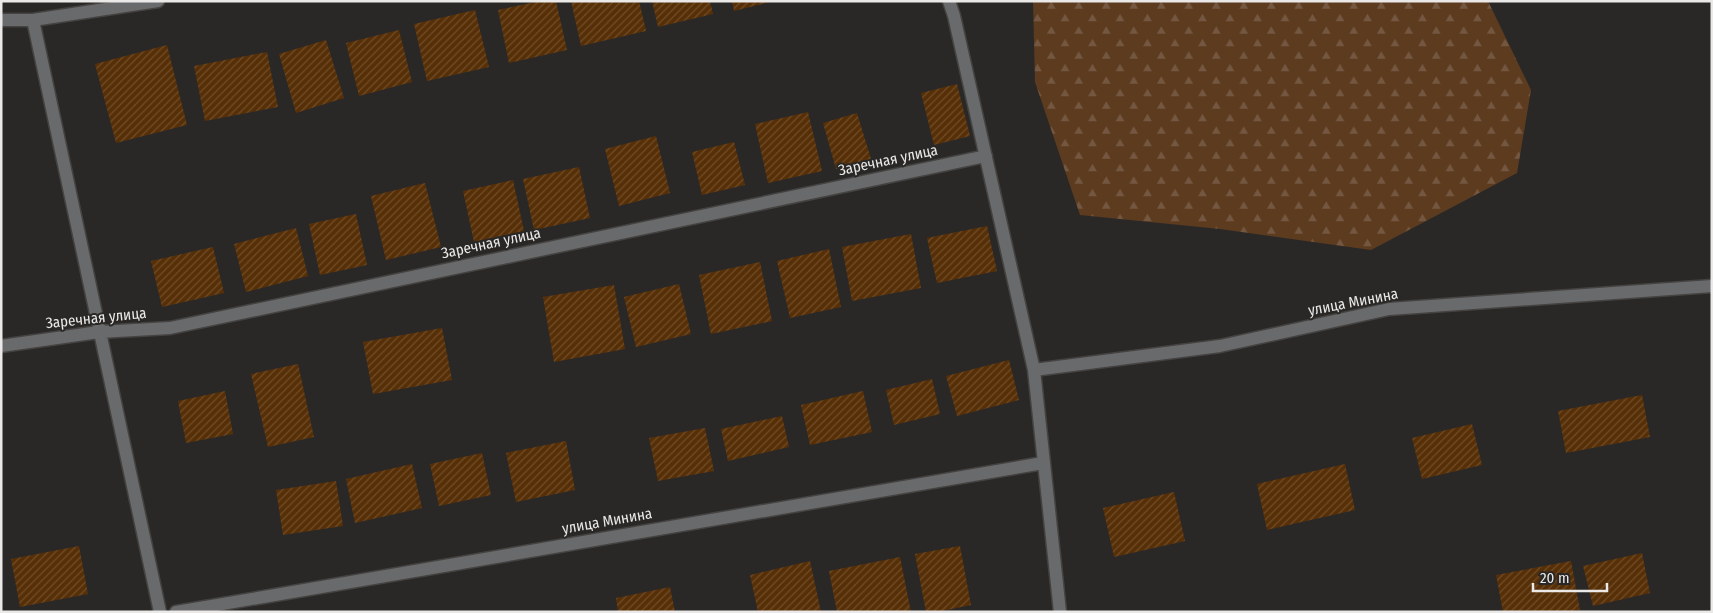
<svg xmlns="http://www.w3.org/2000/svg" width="1713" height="613" font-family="'Fira Sans Condensed',sans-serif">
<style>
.forest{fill:url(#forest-firs)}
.building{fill:url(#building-hatch)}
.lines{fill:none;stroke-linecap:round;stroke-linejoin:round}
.street-casing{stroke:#454341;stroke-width:15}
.street{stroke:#696a6b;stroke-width:12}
.labels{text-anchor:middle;stroke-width:4;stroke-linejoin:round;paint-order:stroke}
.street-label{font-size:15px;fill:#eae9e8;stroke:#2a2826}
</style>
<defs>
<pattern id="forest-firs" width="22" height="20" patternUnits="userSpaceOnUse" patternTransform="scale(1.25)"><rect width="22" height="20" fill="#5c3b1f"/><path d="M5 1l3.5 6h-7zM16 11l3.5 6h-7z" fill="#745740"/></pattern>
<pattern id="building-hatch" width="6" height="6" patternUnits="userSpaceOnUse" patternTransform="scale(1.25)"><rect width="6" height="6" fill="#572f06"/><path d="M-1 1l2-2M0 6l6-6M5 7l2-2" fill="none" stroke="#6f4d2a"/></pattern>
</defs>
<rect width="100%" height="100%" fill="#2a2826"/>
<path class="forest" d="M1033,1H1488L1531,90L1517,173L1371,250L1220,229L1080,215L1035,82Z"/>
<path class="building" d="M540,1H556L567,50L509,63L498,10Z
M571,1H639L646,31L581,46Z
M652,1H710L713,14L658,27Z
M732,1H770V2L734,11Z
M475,10L489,67L427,81L414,24Z
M399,30L412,82L359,96L346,43Z
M326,40L344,98L296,113L279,54Z
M167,45L187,125L116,143L95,64Z
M267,52L278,107L205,121L194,66Z
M957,84L970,136L934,145L921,93Z
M808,112L822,171L768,183L755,124Z
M857,113L871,159L836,169L823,123Z
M656,136L670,193L619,206L605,149Z
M734,142L745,185L702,195L692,152Z
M579,167L590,218L534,230L523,179Z
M513,180L524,231L474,242L463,191Z
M425,183L441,247L386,260L371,196Z
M356,214L367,265L320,275L309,224Z
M987,226L997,271L937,283L927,238Z
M296,228L308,276L246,292L234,244Z
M911,234L921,288L852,301L842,247Z
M213,247L224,293L162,307L151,261Z
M829,249L841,307L790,318L777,261Z
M760,262L772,321L711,334L699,275Z
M679,284L691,334L636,347L624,297Z
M614,285L625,349L554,362L543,297Z
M442,328L452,380L373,394L363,342Z
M1009,360L1019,400L957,416L946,376Z
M298,364L314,437L268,447L251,374Z
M932,379L940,414L894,425L886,390Z
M225,391L233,434L186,443L178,401Z
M863,391L872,432L810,445L801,405Z
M1642,395L1650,437L1566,453L1558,411Z
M782,416L789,447L728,461L721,429Z
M1472,424L1482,465L1422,479L1412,438Z
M705,428L714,471L658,481L649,438Z
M566,441L575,490L516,502L506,453Z
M482,453L491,495L439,506L430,464Z
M412,464L422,508L355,523L346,479Z
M1345,464L1355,510L1267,530L1257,484Z
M336,481L343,526L283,535L276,490Z
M1174,492L1185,541L1114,557L1103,508Z
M79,546L88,594L20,607L11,559Z
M960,546L971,605L937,612H926L915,554Z
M1642,553L1650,593L1593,606L1583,566Z
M900,557L911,612H837L829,571Z
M810,561L821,612H758L750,575Z
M1571,561L1580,610L1568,612H1503L1496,575Z
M670,587L675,612H618L616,598Z"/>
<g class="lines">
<g class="street-casing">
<path id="street" d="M949,1L954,16L1034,370L1060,612
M1,20H33L158,1
M33,20L160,612
M1,346L99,332L170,328L986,156
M1034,370L1220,346L1389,309L1712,286
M176,612L1043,463"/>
</g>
<use href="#street" class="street"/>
</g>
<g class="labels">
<g class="street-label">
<text transform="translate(888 160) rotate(-12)" y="5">Заречная улица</text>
<text transform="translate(491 243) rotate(-12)" y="5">Заречная улица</text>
<text transform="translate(1353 302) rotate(-11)" y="5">улица Минина</text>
<text transform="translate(96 318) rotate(-6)" y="5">Заречная улица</text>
<text transform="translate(607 521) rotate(-10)" y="5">улица Минина</text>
</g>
</g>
<rect width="1713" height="613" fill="none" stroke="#eae9e8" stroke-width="5"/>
<path d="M1533 583v8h74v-8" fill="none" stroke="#eae9e8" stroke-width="2.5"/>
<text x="1540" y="583" font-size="15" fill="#eae9e8" stroke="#2a2826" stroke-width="4" paint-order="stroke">20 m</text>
</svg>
